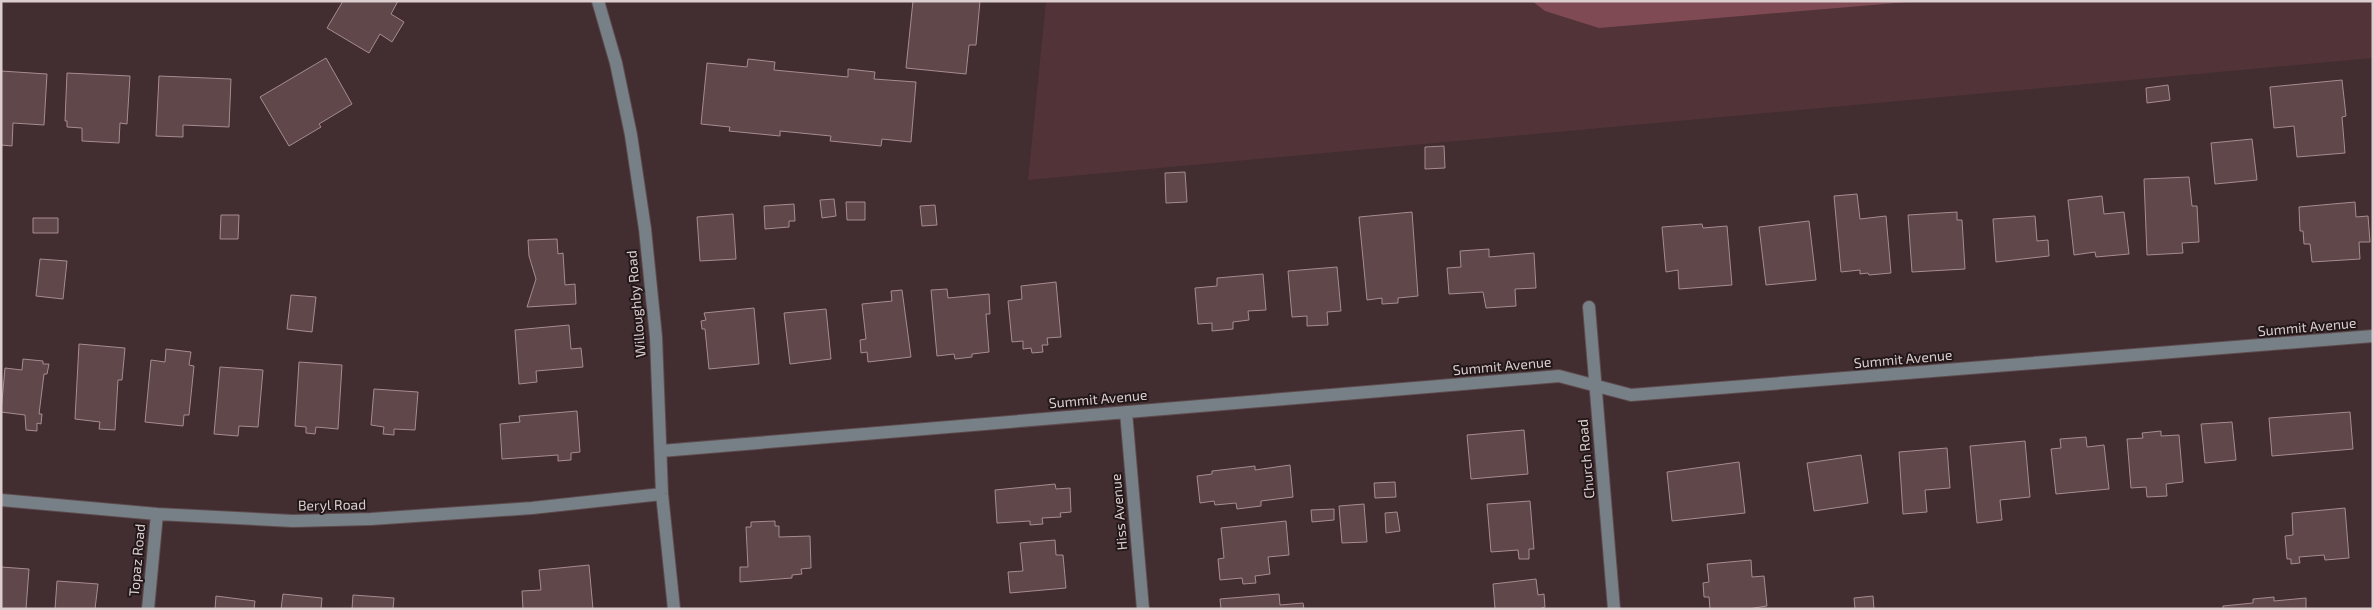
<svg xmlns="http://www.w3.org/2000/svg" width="2374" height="610" font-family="'Exo 2',sans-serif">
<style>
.built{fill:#513338}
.green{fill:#7f4a53}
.building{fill:#5f474a;stroke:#a78c90}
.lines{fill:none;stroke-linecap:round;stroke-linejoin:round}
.minor-casing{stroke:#5e4a4d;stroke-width:14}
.minor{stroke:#768086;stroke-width:12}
.labels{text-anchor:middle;stroke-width:4;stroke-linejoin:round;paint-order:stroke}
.street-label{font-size:14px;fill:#dccdcf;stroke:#22181a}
</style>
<rect width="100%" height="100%" fill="#422d30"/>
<path class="built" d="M1046,1H2373V58L1028,180Z"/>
<path class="green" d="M1532,1H1920L1599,28L1545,11Z"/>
<path class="building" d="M343,1H398L391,14L404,22L392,42L380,34L369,53L327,28Z
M913,1H980L976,45H969L966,74L906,68Z
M326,58L352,104L319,124L321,127L289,146L260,97Z
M748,59L775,62L774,70L848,77V69L875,72L874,79L916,82L911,142L882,139L881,146L830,141L831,136L780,131V136L729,131L730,127L701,124L707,63L747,67Z
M1,71L47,74L44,125L13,123L12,146L1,145Z
M67,73L130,76L127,124L120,123L119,143L82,141V128L67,127V121H65Z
M159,76L231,79L229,127L183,125V137L156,136Z
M2342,80L2346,116L2342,117L2345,153L2297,157L2294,126L2274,128L2270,87Z
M2168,85L2170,100L2147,103L2146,88Z
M2252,139L2257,180L2215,184L2211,143Z
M1444,146L1445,168L1425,169V147Z
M1185,172L1187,202L1166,203L1165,173Z
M2189,177L2192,206H2197L2199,242L2182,243L2183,253L2147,255L2144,179Z
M1857,194L1860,219L1886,216L1891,273L1869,275L1868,273L1860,274V270L1841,272L1834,196Z
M2102,196L2104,214L2124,212L2129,254L2096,257L2095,252L2074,255L2068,200Z
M834,199L836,216L822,218L820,200Z
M846,202H865V220H847Z
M2355,202L2356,217L2368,216L2370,242H2359L2360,259L2312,262L2310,244H2304L2303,231H2300L2299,207Z
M794,204L795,221H789V227L765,229L764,206Z
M935,205L937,225L922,226L920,206Z
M1412,212L1418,296L1398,298V303L1382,304V298L1367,300L1359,217Z
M1957,212V220H1962L1965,269L1912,272L1908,215Z
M733,214L736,259L700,261L697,217Z
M221,215H239L238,239H220Z
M2035,216L2037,241L2048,240L2049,256L1996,262L1993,219Z
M33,218H58V233H33Z
M1809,221L1816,280L1766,285L1759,227Z
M1702,224L1703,228L1727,226L1732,285L1679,289L1678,270L1666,272L1662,227Z
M557,239L558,254L563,253L565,285L575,284L576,304L527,307L536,279L529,256L528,240Z
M1489,249V257L1534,253L1536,288L1515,289L1516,306L1486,308L1483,292L1449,294L1447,268L1461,267L1460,251Z
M40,259L67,261L63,299L36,296Z
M1337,267L1341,311L1327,312L1328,325L1307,326V316L1292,317L1288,271Z
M1263,274L1266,310L1248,311L1249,320L1233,322V329L1212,331V323L1198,324L1195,288L1217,286V278Z
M1056,282L1061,337L1047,338L1048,345H1042L1043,352L1032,353L1031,348L1023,349V341L1012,342L1008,301L1022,299L1021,286Z
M947,289L948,298L989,294L990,314H986L989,352L972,354V357L955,359L954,354L937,356L931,290Z
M902,290L911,357L868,362L867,352L861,353L860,340L866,339L862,304L892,301L891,291Z
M291,295L316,297L312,332L287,329Z
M754,308L759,364L709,369L705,329H702L701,321L706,320L704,313Z
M826,309L831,359L790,364L784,313Z
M569,325L571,349L581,348L583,367L536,371L537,382L519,384L515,330Z
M79,344L125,348L122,380H118L115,430L99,429L100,422L75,419Z
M166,349L191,352L189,365L194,366L189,415H184L183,426L145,422L151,360L165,362Z
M23,359L43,361V364H49L47,374H44L39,414H42L41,424L37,423V431L26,430L25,415L1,412L5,368L22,370Z
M299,362L342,365L338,429L316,427L315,434L306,433V427L295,426Z
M220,367L263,370L258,427L239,426L238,436L214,434Z
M374,389L418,392L415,430L394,429V435L383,434L384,427L371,425Z
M577,411L580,452L571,453V460L558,461V455L502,459L500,424L520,422L519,416Z
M2350,412L2353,449L2272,456L2269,418Z
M2232,422L2236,460L2205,463L2201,424Z
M1524,430L1528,474L1471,479L1467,435Z
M2161,431V436L2179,435L2183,482L2166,484L2167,496L2147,497L2146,487L2131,488L2127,439L2143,438L2142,433Z
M2086,437L2087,447L2104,445L2109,489L2056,494L2051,449L2061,448L2060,439Z
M2025,441L2030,497L2000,500L2002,520L1977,523L1970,446Z
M1947,448L1950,488L1925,490L1927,512L1903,514L1899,452Z
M1861,455L1868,503L1814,511L1807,463Z
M1739,462L1745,513L1672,521L1667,472Z
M1290,465L1293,497L1261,501V506L1237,509L1236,503L1215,505L1214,501L1200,503L1197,476L1212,474V471L1255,466V470Z
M1395,482L1396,497L1375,498L1374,483Z
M1055,484L1056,489L1070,488L1071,512L1060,513L1061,517L1042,518L1043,524L1030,525V521L997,523L995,490Z
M1530,501L1534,549H1529V559H1519L1518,550L1491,552L1487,504Z
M1364,504L1367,542L1342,543L1339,506Z
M2345,508L2349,558L2325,560L2324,555L2299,557L2300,563L2291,564V559H2287L2285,536L2293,535L2292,513Z
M1334,509V520L1312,522L1311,510Z
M1397,512L1400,531L1386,533L1385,513Z
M775,521V526H779V537L810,536L811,568L801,569L802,574L792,575V578L740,582V567H748L746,527H751V522Z
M1286,521L1289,555L1268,557L1270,574L1255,576L1256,583L1243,584L1242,578L1220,580L1218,559L1224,558L1221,528Z
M1055,540L1056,555H1063L1066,588L1010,593L1008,572L1023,571L1020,543Z
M1751,560L1752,577L1764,576L1767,606L1748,609H1710L1709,597H1704L1703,583L1709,582L1707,564Z
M589,565L593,609H523L522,591L541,590L539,570Z
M1,567L29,569L26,609H1Z
M1536,579L1538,595L1544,594L1545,607L1539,609H1495L1493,584Z
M57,581L98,584L95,609H55Z
M283,594L322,598L321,609H281Z
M1279,594L1280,605L1303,603L1304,609H1221L1220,599Z
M353,595L394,598L393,609H352Z
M216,596L255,601L254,609H215Z
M1873,596L1874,609H1855L1854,598Z
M2274,597V601L2306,598V609H2223V606L2253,603V599Z"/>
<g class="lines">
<g class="minor-casing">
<path id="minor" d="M598,1L616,63L631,135L645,229L656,337L662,494L674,609
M1589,307L1614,609
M1126,412L1143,609
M661,451L1559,376L1631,395L2373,336
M1,500L157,514L293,521L371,519L532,508L662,494
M148,609L157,514"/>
</g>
<use href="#minor" class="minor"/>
</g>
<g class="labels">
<g class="street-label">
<text transform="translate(636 304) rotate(-95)" y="5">Willoughby Road</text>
<text transform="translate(2307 327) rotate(-5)" y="5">Summit Avenue</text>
<text transform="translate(1903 359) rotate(-5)" y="5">Summit Avenue</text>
<text transform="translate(1502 366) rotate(-5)" y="5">Summit Avenue</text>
<text transform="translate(1098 399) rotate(-5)" y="5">Summit Avenue</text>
<text transform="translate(1586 459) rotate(-95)" y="5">Church Road</text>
<text transform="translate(332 505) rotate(-1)" y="5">Beryl Road</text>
<text transform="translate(1119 512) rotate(-95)" y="5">Hiss Avenue</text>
<text transform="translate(137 560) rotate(-85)" y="5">Topaz Road</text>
</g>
</g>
<rect width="2374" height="610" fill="none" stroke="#dccdcf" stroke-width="5"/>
</svg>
